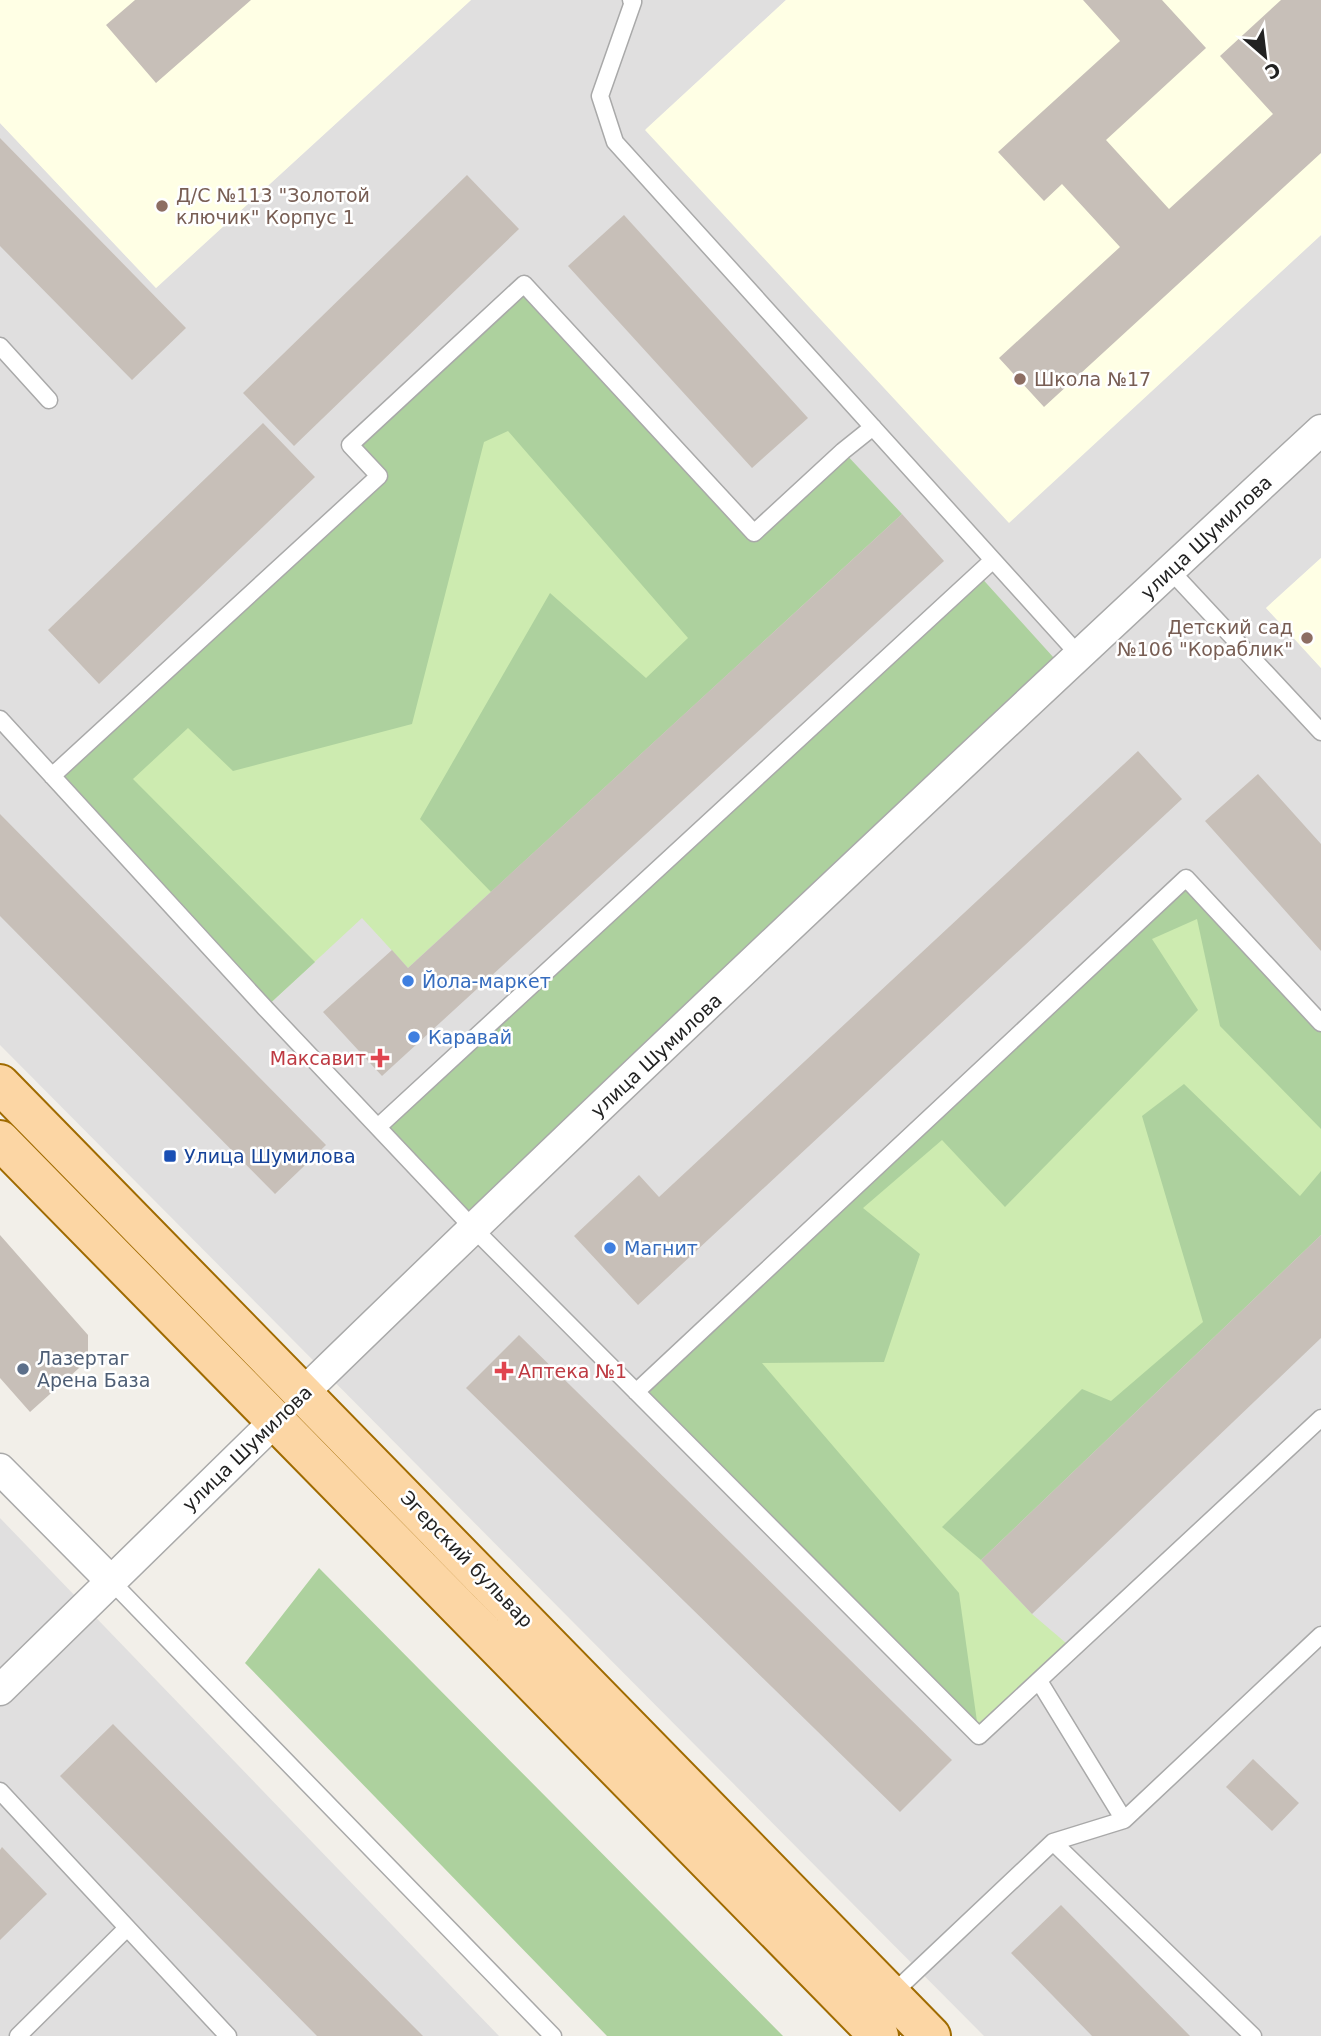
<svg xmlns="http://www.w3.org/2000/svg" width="1321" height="2036" font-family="'DejaVu Sans',sans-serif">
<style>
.residential{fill:#e0dfdf}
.education{fill:#ffffe5}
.grass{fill:#cdebb0}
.forest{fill:#add19e}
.building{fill:#c7bfb8}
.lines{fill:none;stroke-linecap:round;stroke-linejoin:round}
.service-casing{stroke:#a9a9a9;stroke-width:19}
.minor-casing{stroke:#a9a9a9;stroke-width:33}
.primary-casing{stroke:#a06b00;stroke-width:42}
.service{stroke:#fff;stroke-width:16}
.minor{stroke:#fff;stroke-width:30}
.primary{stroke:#fcd6a4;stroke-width:38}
.education-dot{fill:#8d6e63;stroke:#fff;stroke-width:2.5}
.shop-dot{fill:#3f7fe0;stroke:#fff;stroke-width:2.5}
.health-dot{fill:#e0444e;stroke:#fff;stroke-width:2.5}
.transit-dot{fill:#1a4fb4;stroke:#fff;stroke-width:2.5}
.service-dot{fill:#5c6f8a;stroke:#fff;stroke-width:2.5}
.labels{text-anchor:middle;stroke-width:5;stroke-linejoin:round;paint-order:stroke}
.education-label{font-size:19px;fill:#785e54;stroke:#fff;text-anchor:start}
.street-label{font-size:19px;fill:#222;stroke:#fff}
.shop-label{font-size:19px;fill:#366cbe;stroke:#fff;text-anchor:start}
.health-label{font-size:19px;fill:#be3a42;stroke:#fff;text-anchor:end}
.transit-label{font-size:19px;fill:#164399;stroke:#fff;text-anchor:start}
.service-label{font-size:19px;fill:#4e5e75;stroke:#fff;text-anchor:start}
</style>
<rect width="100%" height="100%" fill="#f2efe9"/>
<path class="residential" d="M471,0H786L646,129L1009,522L1321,235V558L1266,608L1321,668V2036H984L0,1045V123L156,288Z
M0,1518L499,2036H0Z"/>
<path class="education" d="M0,0H471L156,288L0,123Z
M786,0H1321V235L1009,523L645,130Z
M1321,558V668L1266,608Z"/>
<path class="grass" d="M524,284L754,533L902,514L408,968L362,918L265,1008L52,777L378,477Z
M1186,878L1321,1021V1235L981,1560L1032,1614L1073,1649L979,1736L636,1392Z"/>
<path class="forest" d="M524,284L754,533L843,451L902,514L491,892L420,819L550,593L646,678L688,638L508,431L484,442L412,724L233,771L188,728L133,779L315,962L265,1008L52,777L378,477L350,445Z
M978,574L1063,668L473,1228L379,1126Z
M1186,878L1321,1023V1129L1220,1026L1197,919L1152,939L1198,1010L1005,1207L942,1140L863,1208L920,1254L884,1362L762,1363L959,1593L979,1736L636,1392Z
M1184,1084L1300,1196L1321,1171V1235L981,1560L942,1527L1082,1389L1111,1401L1203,1322L1142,1116Z
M319,1568L783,2036H607L245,1663Z"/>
<path class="building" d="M135,0H251L156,83L106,25Z
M1083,0H1162L1206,48L1106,140L1169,209L1273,114L1220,56L1281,0H1321V153L1044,407L999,358L1120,247L1062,184L1044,201L998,152L1120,41Z
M0,138L186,328L132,380L0,246Z
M467,175L519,229L294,446L243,393Z
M624,215L808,418L752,468L568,266Z
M263,423L315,477L99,684L48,630Z
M902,514L944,561L382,1076L323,1012L392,950L408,968Z
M1138,751L1182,799L638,1305L574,1236L639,1175L659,1197Z
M1258,774L1321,844V951L1205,821Z
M0,814L326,1145L275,1194L0,916Z
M0,1235L88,1335V1360L30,1412L0,1378Z
M1321,1235V1338L1032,1614L981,1560Z
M519,1335L952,1760L900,1812L466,1388Z
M113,1724L423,2036H317L60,1776Z
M1253,1759L1299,1803L1272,1831L1226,1787Z
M2,1847L47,1894L0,1940V1850Z
M1061,1905L1190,2036H1092L1011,1953Z"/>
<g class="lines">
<g class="service-casing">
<path id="service" d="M631,0L633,2L600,96L615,142L1078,654
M0,346L49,400
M1170,570L1321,732
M0,719L265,1008L473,1228L979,1736L1321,1418
M52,776L379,476L350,445L524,284L754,533L843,451L873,427
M379,1126L993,560
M636,1392L1186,878L1321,1023
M111,1581L553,2036
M1039,1681L1124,1820
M0,1791L228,2036
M1053,1842L1253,2036
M891,1995L1053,1842L1124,1820L1321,1635
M18,2036L127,1928"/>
</g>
<g class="minor-casing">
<path id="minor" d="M302,1394C637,1068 978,748 1321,430
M0,1469L111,1581
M0,1690L275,1421"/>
</g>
<g class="primary-casing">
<path id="primary" d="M0,1084C310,1401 622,1717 931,2036
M0,1140L879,2036"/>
</g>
<use href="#service" class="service"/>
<use href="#minor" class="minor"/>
<use href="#primary" class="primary"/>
</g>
<g class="education-dot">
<circle cx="162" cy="206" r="7"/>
<circle cx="1020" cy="379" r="7"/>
<circle cx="1307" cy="638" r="7"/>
</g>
<g class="shop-dot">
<circle cx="408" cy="981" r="7"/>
<circle cx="414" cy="1037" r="7"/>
<circle cx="610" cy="1248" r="7"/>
</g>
<g class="health-dot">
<path d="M376.5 1047.5h7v7h7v7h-7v7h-7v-7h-7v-7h7z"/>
<path d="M500.5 1360.5h7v7h7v7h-7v7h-7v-7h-7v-7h7z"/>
</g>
<rect class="transit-dot" x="163" y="1149" width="14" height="14" rx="3.5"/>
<circle class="service-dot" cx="23" cy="1369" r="7"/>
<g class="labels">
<g class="education-label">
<text x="176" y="202">Д/С №113 "Золотой<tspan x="176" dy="22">ключик" Корпус 1</tspan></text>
<text x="1034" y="386">Школа №17</text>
<text x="1293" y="634" text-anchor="end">Детский сад<tspan x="1293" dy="22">№106 "Кораблик"</tspan></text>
</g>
<g class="street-label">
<text transform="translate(1206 537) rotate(-43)" y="7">улица Шумилова</text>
<text transform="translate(656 1055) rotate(-43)" y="7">улица Шумилова</text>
<text transform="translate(247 1448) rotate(-44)" y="7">улица Шумилова</text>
<text transform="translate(467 1559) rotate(46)" y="7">Эгерский бульвар</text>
</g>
<g class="shop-label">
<text x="422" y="988">Йола-маркет</text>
<text x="428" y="1044">Каравай</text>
<text x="624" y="1255">Магнит</text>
</g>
<g class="health-label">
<text x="366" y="1065">Максавит</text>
<text x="518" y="1378" text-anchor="start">Аптека №1</text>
</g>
<g class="transit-label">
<text x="184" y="1163">Улица Шумилова</text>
</g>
<g class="service-label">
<text x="37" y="1365">Лазертаг<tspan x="37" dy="22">Арена База</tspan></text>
</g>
</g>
<g transform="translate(1265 56) rotate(152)" stroke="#ffffff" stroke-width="5" paint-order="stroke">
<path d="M0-5L12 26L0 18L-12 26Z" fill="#222222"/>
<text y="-10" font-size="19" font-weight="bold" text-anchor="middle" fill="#222222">С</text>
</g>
</svg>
